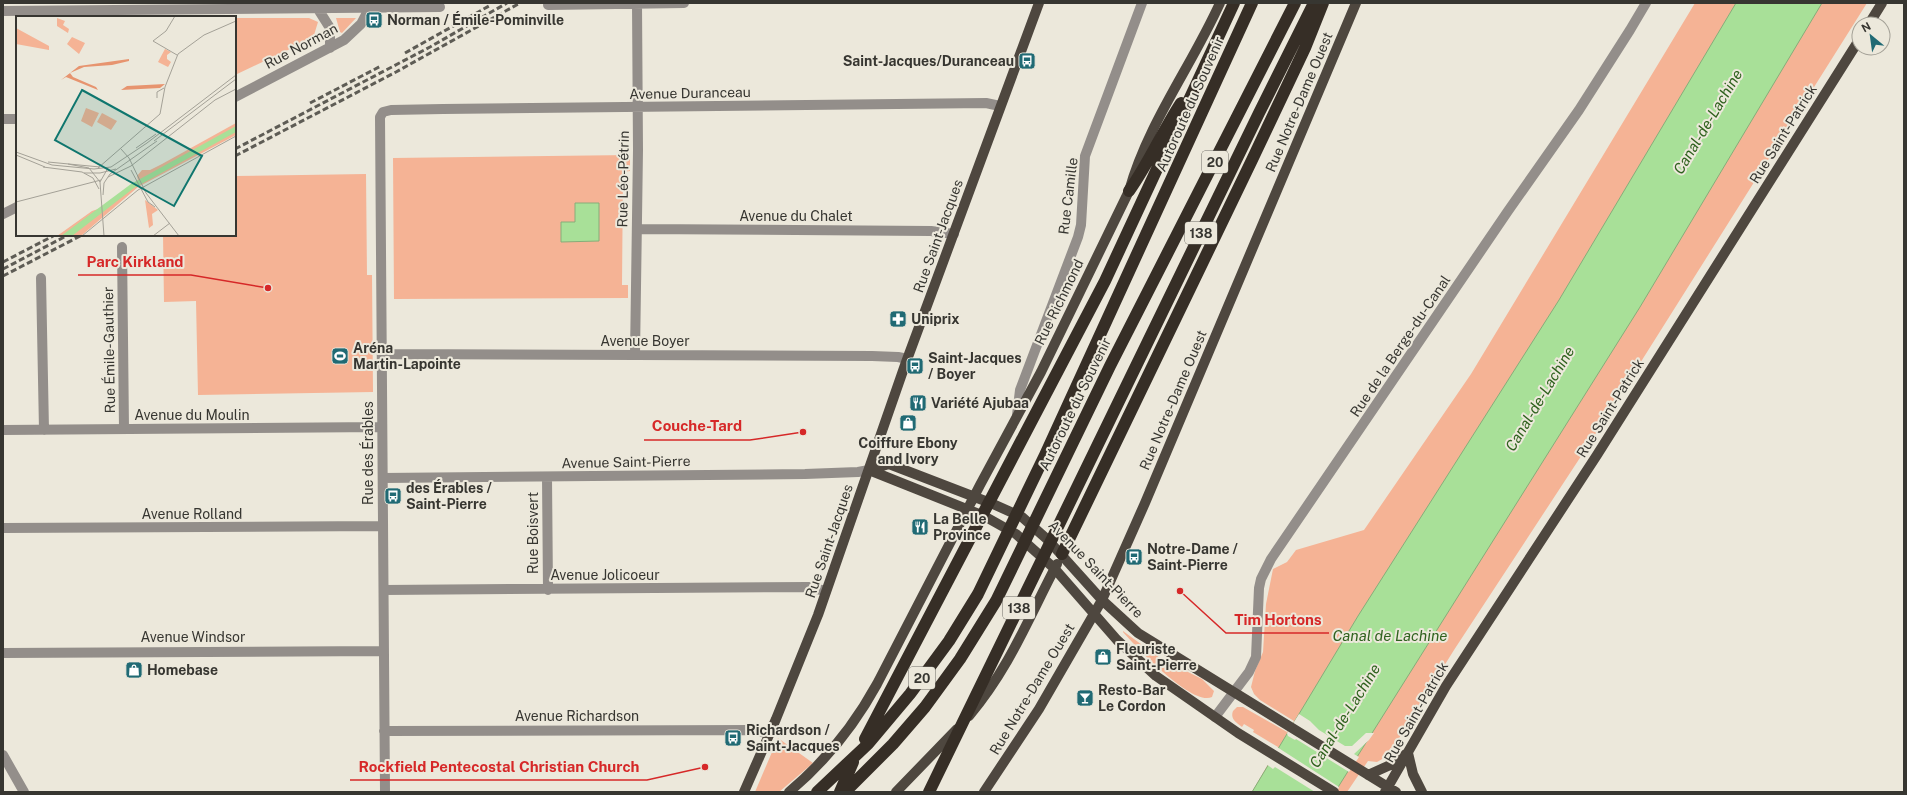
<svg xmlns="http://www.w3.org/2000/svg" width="1907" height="795" font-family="'Public Sans',sans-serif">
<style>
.green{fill:#f5b395}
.water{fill:#a8e098;stroke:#86ad79}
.pier{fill:#ece8db}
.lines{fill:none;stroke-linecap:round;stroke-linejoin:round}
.minor{stroke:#938e8a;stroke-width:10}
.major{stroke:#4e473f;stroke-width:10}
.highway{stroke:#362e26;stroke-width:12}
.rail{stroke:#5e5c55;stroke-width:3;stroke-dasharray:6 3;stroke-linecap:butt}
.labels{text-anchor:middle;stroke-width:4;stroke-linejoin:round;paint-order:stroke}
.shield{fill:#ece8db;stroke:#6d6b64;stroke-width:1}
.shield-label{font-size:13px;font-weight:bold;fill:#373631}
.poi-label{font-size:14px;font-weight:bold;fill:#373631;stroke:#ece8db;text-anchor:start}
.street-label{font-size:14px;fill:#373631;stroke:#ece8db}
.water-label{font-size:15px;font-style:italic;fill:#2f621e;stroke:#ece8db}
.inset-road{fill:none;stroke:#a4a197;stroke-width:1}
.view{fill:#0f766e;fill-opacity:0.15;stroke:#0f766e;stroke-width:2}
.inset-edge{fill:none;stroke:#373631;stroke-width:2}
.leader{fill:none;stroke:#d62828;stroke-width:1.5}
.callout-dot{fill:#d62828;stroke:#ece8db;stroke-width:1.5}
.callout-label{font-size:15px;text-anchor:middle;font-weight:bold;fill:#d62828;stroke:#ece8db;stroke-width:4;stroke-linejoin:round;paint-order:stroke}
</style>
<rect width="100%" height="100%" fill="#ece8db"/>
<path class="green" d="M1695,3H1867L1591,441L1454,650L1386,759L1384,758L1377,762L1368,761L1347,792H1252L1278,747L1253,732L1254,730L1244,724L1242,727C1236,722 1230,719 1233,711L1237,707H1243L1287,732L1294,721L1260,700L1254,694L1251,687L1255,671L1263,652L1266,604L1273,569L1287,562L1296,550L1364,530L1471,374Z
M235,18H309L318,22L314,35L309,40L235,75Z
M336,18H356L342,33L340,32Z
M630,155V171L623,172L622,285H628V298L394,299L393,158Z
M366,174L367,275H372L373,392L198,395L196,301L164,302L163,235H235V176Z
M1123,631L1160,658L1202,679L1214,691L1212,697C1193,707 1136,647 1123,632Z
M778,738L813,763L779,792H755Z"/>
<path class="water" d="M1736,3H1822L1640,307L1335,792H1252L1358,616L1559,300Z
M575,203H599V241L561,242V222H575Z"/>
<path class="pier" d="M1299,714L1310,721L1319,730L1345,746H1352L1366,733H1374L1369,740L1354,754L1359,757L1349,772L1296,739L1295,740L1288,736L1287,733Z
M1277,747L1339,787L1337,792H1315L1275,767L1273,769L1266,764Z"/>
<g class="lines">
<path class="minor" d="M548,5L684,3
M318,9L330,28V48
M3,11L440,7
M235,97L344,40L361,24L372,3
M3,119H17
M3,214L17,207
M637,229L931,231L954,234
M122,247L124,429
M41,278L44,430
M382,354L872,356L898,357L908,359
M635,355L638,150L637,4
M1017,415L1020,390L1078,237L1081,225L1085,156L1142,3
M3,430L381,427
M547,477L548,590
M383,478L805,474L858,472L869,470
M3,528L382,526
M384,590L808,587L826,591
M3,653L384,651
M1215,717L1249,672L1256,657L1259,588L1261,579L1271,559L1508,211L1579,110L1630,30L1646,3
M384,731L755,730L769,734
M3,755L24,792
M385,792L380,117L383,112L391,110L443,109L986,103L1000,106"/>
<path class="major" d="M1869,24L1882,3
M869,470L889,464L993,504L1022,517L1048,540L1102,600L1138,633L1396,792
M869,470L984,516L1016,534L1054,568L1117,640L1156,676L1238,733L1334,792
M969,716C1010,667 1028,619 1057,564
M1408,753L1413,774L1422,792
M1368,775L1388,766L1406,754
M744,792L776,719L818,615L905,365L1039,3
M789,792C826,761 854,726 877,684L980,485L1041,372L1129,191C1148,123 1191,67 1220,3
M896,792L957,729
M984,792L1039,709L1102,600L1145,503L1356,3
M1385,792L1446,686L1597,455L1859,40"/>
<path class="highway" d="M1129,191C1149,163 1162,132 1181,103
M1062,554L1252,160L1305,48L1323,3
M865,739L1105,281L1234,3
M817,792L868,744L910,694L949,641L978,594L1045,455L1252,3
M840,792L853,762
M845,792L893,744L925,707L960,659L996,601L1110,366L1295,3
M929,792L1259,113L1314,3"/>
<path class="rail" d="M405,53L489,6
M310,103L381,66
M235,149L430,47L507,3
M235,156L396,72L520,3
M3,262L55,235
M3,269L68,235
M3,276L82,235"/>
</g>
<defs>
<g id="bus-square" transform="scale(0.9)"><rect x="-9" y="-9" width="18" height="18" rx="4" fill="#206a74" stroke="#ece8db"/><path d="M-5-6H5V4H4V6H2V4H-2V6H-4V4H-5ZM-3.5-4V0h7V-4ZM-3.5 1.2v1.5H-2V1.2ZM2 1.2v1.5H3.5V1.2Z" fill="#fff"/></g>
<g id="pharmacy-square" transform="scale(0.9)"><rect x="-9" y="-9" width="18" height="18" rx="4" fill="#206a74" stroke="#ece8db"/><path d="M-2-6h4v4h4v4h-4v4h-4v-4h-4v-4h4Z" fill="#fff"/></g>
<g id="stadium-square" transform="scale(0.9)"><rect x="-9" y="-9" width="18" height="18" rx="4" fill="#206a74" stroke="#ece8db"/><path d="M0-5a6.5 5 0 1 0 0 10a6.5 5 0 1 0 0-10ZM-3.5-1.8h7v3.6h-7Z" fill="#fff"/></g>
<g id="restaurant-square" transform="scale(0.9)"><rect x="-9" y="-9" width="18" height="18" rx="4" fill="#206a74" stroke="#ece8db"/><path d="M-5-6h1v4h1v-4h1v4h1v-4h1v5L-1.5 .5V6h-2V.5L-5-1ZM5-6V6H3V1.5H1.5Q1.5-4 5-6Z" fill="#fff"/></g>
<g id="shop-square" transform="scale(0.9)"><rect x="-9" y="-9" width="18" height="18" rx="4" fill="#206a74" stroke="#ece8db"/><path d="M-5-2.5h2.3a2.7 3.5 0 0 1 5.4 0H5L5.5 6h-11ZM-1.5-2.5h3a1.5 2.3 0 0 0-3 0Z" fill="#fff"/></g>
<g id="bar-square" transform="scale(0.9)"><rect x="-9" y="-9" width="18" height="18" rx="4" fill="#206a74" stroke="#ece8db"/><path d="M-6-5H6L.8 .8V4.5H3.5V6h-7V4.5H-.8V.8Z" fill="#fff"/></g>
</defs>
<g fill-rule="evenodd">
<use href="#bus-square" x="374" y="20"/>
<use href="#bus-square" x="1027" y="61"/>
<use href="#pharmacy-square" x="898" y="319"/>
<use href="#stadium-square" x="340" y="356"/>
<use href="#bus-square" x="915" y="366"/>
<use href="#restaurant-square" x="918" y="403"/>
<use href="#shop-square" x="908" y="423"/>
<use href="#bus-square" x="393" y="496"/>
<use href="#restaurant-square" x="920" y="527"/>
<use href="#bus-square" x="1134" y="557"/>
<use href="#shop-square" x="1103" y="657"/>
<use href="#shop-square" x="134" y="670"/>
<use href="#bar-square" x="1085" y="698"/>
<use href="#bus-square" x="733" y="738"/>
</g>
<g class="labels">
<g class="shield">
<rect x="1202" y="151" width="26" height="22" rx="3"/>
<rect x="1185" y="222" width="32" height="22" rx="3"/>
<rect x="1003" y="597" width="32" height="22" rx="3"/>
<rect x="909" y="667" width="26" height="22" rx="3"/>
</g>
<g class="shield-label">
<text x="1215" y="167">20</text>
<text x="1201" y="238">138</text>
<text x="1019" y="613">138</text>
<text x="922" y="683">20</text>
</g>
<g class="poi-label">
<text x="387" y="25">Norman / Émile-Pominville</text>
<text x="1014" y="66" text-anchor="end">Saint-Jacques/Duranceau</text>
<text x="911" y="324">Uniprix</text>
<text x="353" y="353">Aréna<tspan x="353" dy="16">Martin-Lapointe</tspan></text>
<text x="928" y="363">Saint-Jacques<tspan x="928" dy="16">/ Boyer</tspan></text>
<text x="931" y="408">Variété Ajubaa</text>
<text x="908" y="448" text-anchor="middle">Coiffure Ebony<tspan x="908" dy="16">and Ivory</tspan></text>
<text x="406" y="493">des Érables /<tspan x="406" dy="16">Saint-Pierre</tspan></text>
<text x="933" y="524">La Belle<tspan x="933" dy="16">Province</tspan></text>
<text x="1147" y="554">Notre-Dame /<tspan x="1147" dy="16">Saint-Pierre</tspan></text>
<text x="1116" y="654">Fleuriste<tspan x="1116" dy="16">Saint-Pierre</tspan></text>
<text x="147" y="675">Homebase</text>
<text x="1098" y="695">Resto-Bar<tspan x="1098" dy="16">Le Cordon</tspan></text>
<text x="746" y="735">Richardson /<tspan x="746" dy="16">Saint-Jacques</tspan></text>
</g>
<g class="street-label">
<text transform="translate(301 46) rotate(-28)" y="5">Rue Norman</text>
<text transform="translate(690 93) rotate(-1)" y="5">Avenue Duranceau</text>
<text transform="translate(1299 102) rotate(-67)" y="5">Rue Notre-Dame Ouest</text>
<text transform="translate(1190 104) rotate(-66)" y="5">Autoroute du Souvenir</text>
<text transform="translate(1783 134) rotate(-58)" y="5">Rue Saint-Patrick</text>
<text transform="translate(623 179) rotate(-89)" y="5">Rue Léo-Pétrin</text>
<text transform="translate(1068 196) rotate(-83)" y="5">Rue Camille</text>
<text x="796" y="221">Avenue du Chalet</text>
<text transform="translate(938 236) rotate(-70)" y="5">Rue Saint-Jacques</text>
<text transform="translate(1059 302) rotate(-64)" y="5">Rue Richmond</text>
<text x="645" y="346">Avenue Boyer</text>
<text transform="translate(1400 346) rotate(-56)" y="5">Rue de la Berge-du-Canal</text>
<text transform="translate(109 350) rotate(-91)" y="5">Rue Émile-Gauthier</text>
<text transform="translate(1173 400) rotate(-67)" y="5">Rue Notre-Dame Ouest</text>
<text transform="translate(1075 404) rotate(-64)" y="5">Autoroute du Souvenir</text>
<text transform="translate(1610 408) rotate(-58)" y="5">Rue Saint-Patrick</text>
<text x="192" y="420">Avenue du Moulin</text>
<text transform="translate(368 453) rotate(-90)" y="5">Rue des Érables</text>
<text transform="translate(626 462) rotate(-1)" y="5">Avenue Saint-Pierre</text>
<text x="192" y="519">Avenue Rolland</text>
<text transform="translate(533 533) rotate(-90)" y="5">Rue Boisvert</text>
<text transform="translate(829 541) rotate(-71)" y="5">Rue Saint-Jacques</text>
<text transform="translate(1096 569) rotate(46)" y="5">Avenue Saint-Pierre</text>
<text x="605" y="580">Avenue Jolicoeur</text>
<text x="193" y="642">Avenue Windsor</text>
<text transform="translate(1032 689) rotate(-59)" y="5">Rue Notre-Dame Ouest</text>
<text transform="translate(1416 712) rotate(-60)" y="5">Rue Saint-Patrick</text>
<text x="577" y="721">Avenue Richardson</text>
</g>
<g class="water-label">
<text transform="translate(1708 122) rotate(-59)" y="5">Canal-de-Lachine</text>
<text transform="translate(1540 399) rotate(-59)" y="5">Canal-de-Lachine</text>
<text x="1390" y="641">Canal de Lachine</text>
<text transform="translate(1345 716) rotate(-58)" y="5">Canal-de-Lachine</text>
</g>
</g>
<g transform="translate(16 16)">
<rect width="220" height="220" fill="#ece8db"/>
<path d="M41,2L49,5L47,9L53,13L52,17L41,10ZM0,12L33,30V34L0,28ZM56,21L69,27L63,38L51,28ZM149,33L155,36L151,39V43L155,46L152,51L142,46ZM70,92L83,97L76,111L65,105ZM86,97L101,105L95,114L81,106ZM220,107V119L122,171L65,220H41L76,195L85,192L122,164L121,160L126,154H134L146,148ZM129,184L142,194L136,198L137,209L133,212Z" fill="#f5b395"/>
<path d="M113,43V45L96,49L68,51L54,57L57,61L80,71L82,74L50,61L45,64L63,50ZM149,68L144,72L105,74L111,70Z" fill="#e7946f"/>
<path d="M220,110V116L118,172L56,220H45L115,168Z" fill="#a8e098"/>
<path class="inset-road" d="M159,0L150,15L137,25L161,39M141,82V76L148,72M138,125L220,63M120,132L140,118M105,133L113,142L130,177L163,220M0,136L36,149L78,153L95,151L131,127L220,59M0,139L29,151M32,146L84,151M52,148L73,152L84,166M27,151L66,156L77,162L83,173M82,152L144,98L149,71L162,38L188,19L220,5M115,154L132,186L139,191M68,157H84L100,153M92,161L115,150L199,84L220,73M87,179L88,167L94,158L141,125M0,186L85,164M66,220L122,174L220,120M88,220L84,166L92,152M137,220L154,207"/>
<path class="view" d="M66,74L186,140L158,190L39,124Z"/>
<rect width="220" height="220" class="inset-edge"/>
</g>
<path class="leader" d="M268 288L191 275H78M803 432L750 440H644M1180 591L1226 633H1329M705 767L647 780H350"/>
<g class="callout-dot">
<circle cx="268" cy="288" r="4"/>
<circle cx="803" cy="432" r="4"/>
<circle cx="1180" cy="591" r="4"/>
<circle cx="705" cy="767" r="4"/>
</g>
<g class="callout-label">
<text x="135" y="267">Parc Kirkland</text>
<text x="697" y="431">Couche-Tard</text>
<text x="1278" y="625">Tim Hortons</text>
<text x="499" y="772">Rockfield Pentecostal Christian Church</text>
</g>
<rect width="1907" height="795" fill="none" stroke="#373631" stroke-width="8"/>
<g transform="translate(1871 36) rotate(331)"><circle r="19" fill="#ece8db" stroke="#a4a197"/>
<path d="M0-3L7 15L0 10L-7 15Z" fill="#206a74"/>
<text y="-6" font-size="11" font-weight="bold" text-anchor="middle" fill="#373631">N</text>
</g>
</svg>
